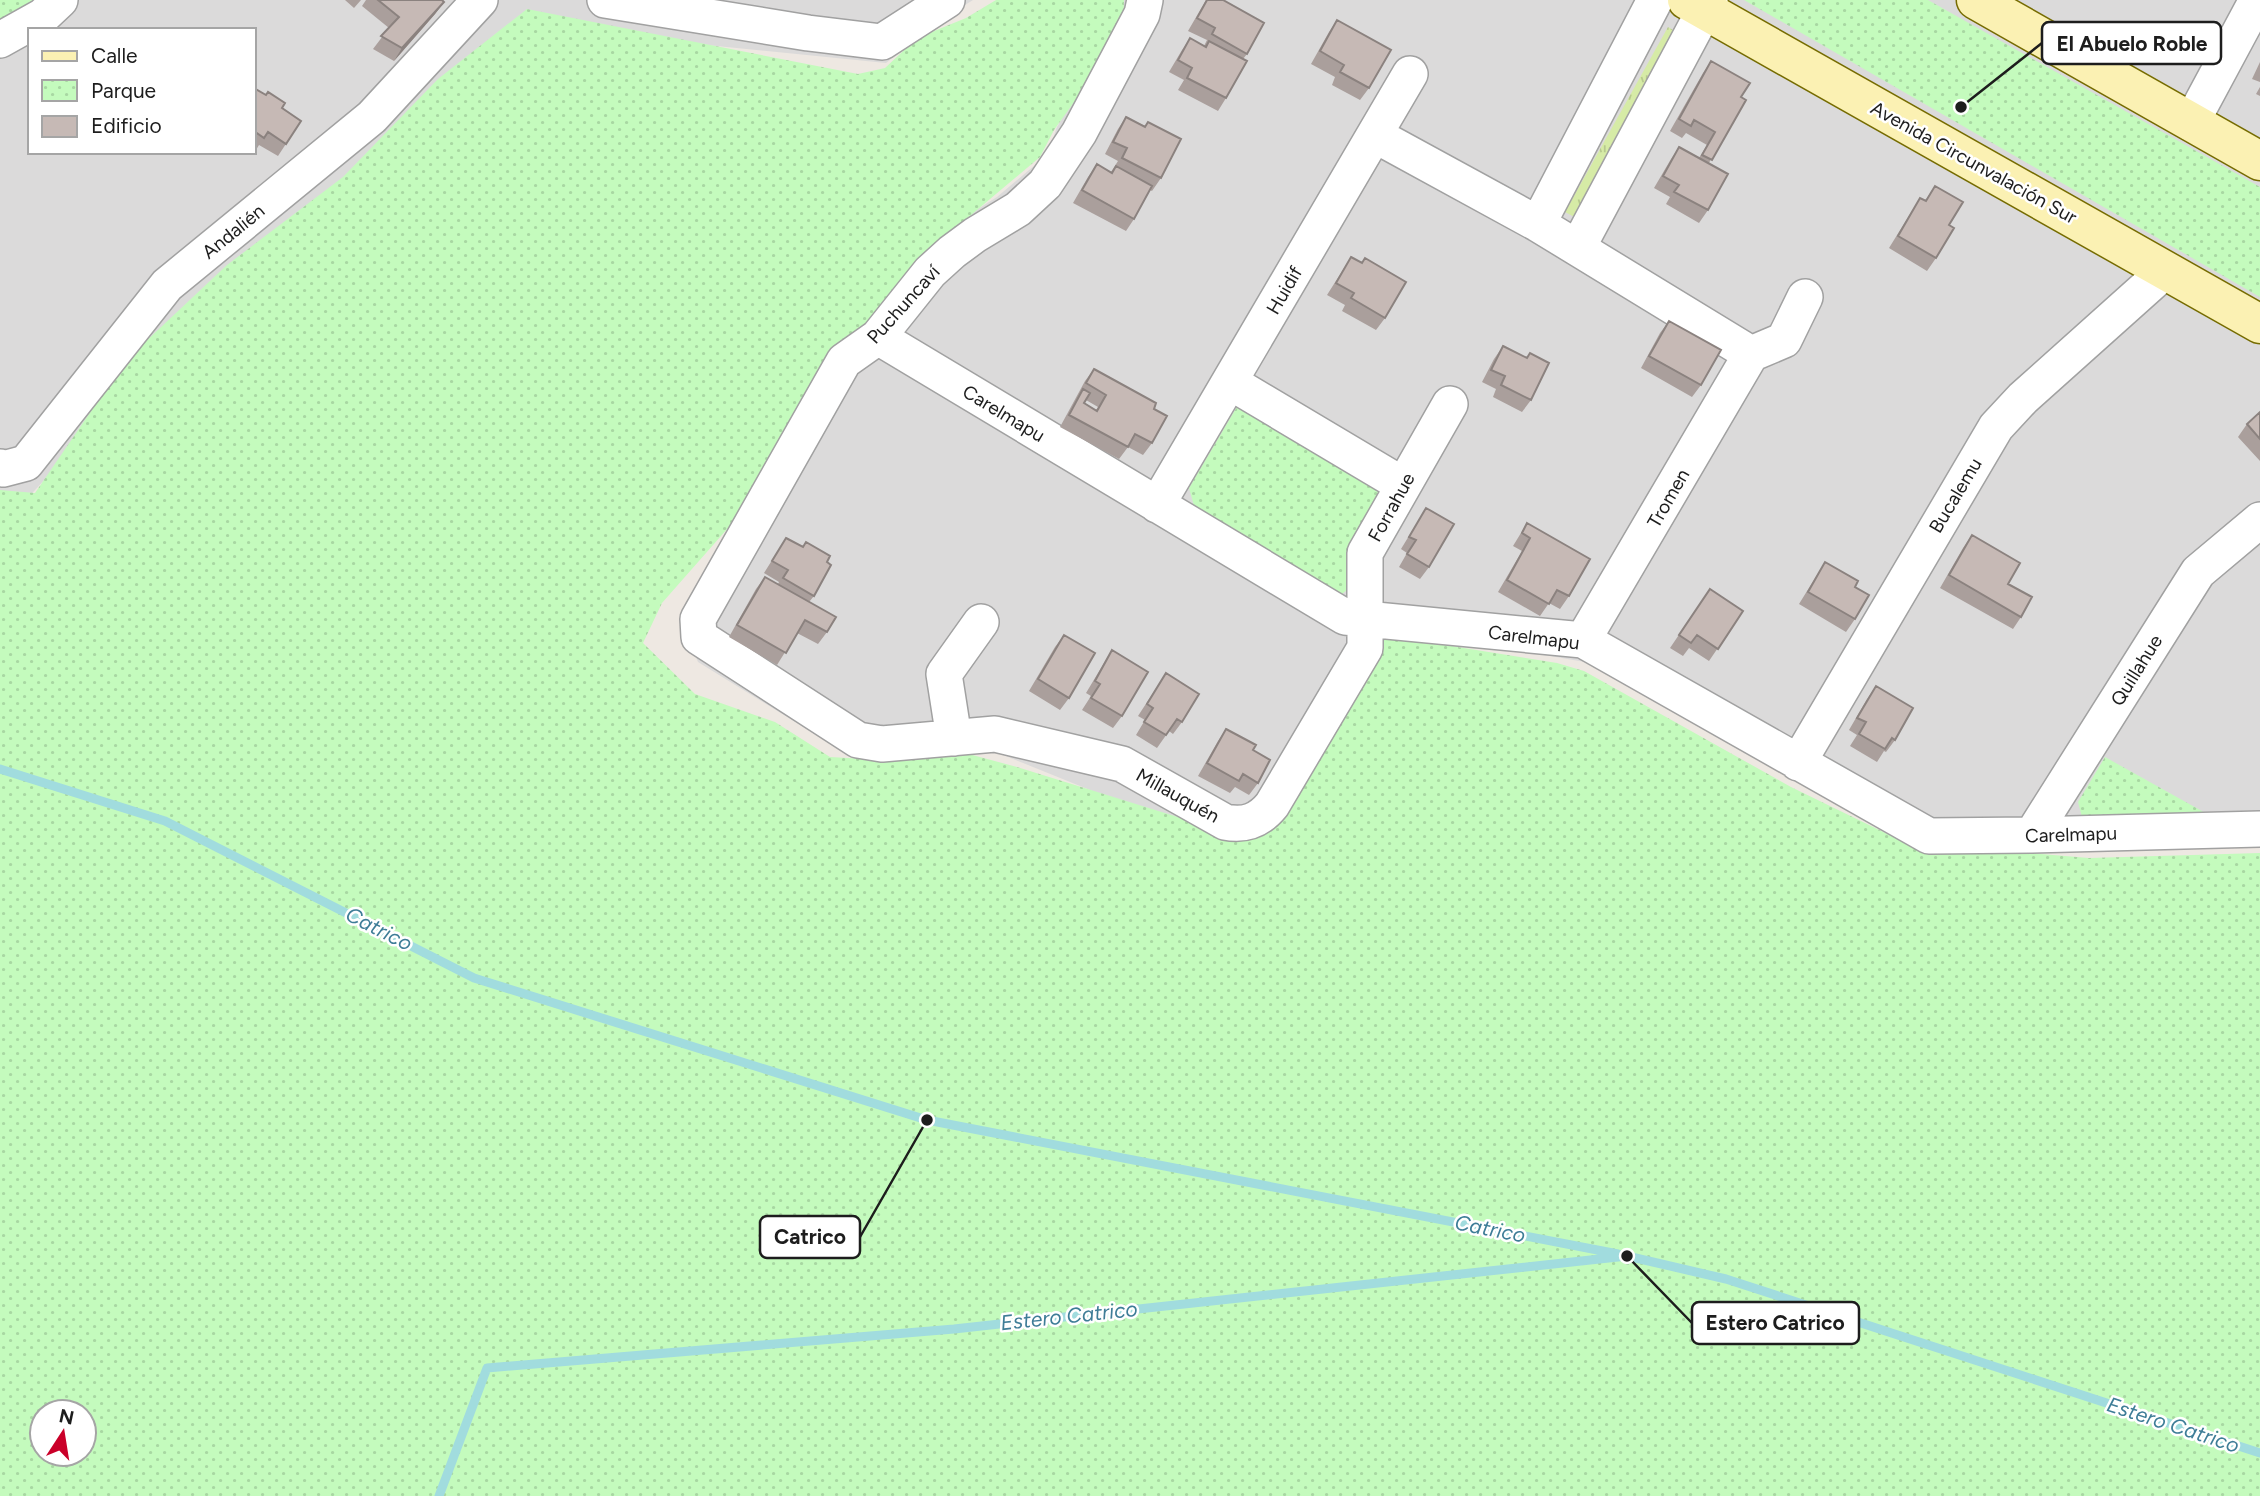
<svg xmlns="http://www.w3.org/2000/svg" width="2260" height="1496" font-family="Figtree,sans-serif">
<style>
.residential{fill:#dbdada;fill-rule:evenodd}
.grass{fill:url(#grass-tufts)}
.park{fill:url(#park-dots);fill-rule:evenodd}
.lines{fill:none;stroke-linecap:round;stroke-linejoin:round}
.stream{stroke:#a1dcde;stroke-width:9}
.street-casing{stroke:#a1a1a1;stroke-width:38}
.secondary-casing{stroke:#766c01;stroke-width:41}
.street{stroke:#fff;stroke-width:35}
.secondary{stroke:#fbf1b3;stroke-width:38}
.wall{fill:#aa9f9c;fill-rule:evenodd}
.shaded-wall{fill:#8b827f}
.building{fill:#c6b9b5;stroke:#8b827f;stroke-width:2}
.labels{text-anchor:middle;stroke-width:5;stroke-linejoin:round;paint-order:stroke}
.street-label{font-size:19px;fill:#1d1d1d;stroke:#fff}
.water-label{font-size:21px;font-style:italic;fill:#3e7d97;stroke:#fff}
.leader{fill:none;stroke:#1d1d1d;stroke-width:2.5}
.callout-dot{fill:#1d1d1d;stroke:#fff;stroke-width:2.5}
.callout{fill:#fff;stroke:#1d1d1d;stroke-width:2.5}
.callout-label{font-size:21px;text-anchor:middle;font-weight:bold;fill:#1d1d1d}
</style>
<defs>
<pattern id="grass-tufts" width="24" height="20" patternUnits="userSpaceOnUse" patternTransform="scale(1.75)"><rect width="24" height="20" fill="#d6eba6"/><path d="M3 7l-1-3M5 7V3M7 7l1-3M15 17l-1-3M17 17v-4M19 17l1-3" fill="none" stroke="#b7c98e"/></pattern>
<pattern id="park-dots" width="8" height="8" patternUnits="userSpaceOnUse" patternTransform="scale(1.75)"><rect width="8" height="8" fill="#c4fbbd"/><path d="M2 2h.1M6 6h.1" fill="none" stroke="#a8d7a2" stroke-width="1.8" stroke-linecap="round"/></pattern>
</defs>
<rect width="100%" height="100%" fill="#eee8e2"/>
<path class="residential" d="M0,0H973L944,18L886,63L517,26L204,306L2,526L0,524ZM30,30H254V152H30Z
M1122,0H2260V838L1926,849L1781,762L1585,662L1399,630L1226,845L981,746L872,755L836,747L698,662L683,627L949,227L997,197L1047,155L1057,127L1117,27Z"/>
<path class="grass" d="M1668,27L1685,37L1580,220L1565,212Z"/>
<path class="park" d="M0,0H37L0,21Z
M996,0H1124L1123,34L1054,130L1040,157L927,252L765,486L662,603L643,643L695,694L775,722L830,757L884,760L965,753L1017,767L1242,837L1351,680L1352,630L1557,663L1584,671L1791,787L1906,843L2089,858L2260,853V1496H0V490L35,493L126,360L227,265L343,177L438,79L527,9L858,74L885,68L917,38L966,18ZM42,1412H84V1454H42Z
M1744,0H1928L2260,187V297Z
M1238,405L1380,485L1383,497L1353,585L1342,594L1322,588L1196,513L1189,488Z
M2105,757L2218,820L2083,821L2078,802Z"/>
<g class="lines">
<path class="stream" d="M0,769L165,821L474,978L927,1120L1618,1254
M439,1496L487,1368L954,1329L1627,1256L1726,1279L2260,1453"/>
<g class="street-casing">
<path id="street" d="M605,0L808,33L882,42L947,0
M1145,0L1142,14L1079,133L1045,184L1018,209L975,235L952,252L930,272L878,337L844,361L698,619L699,637L858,740L882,744L995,734L1122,764L1225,822C1245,826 1259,821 1272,805L1365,648V553L1450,404
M0,40L43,16L60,0
M2191,123L2257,0
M1375,135L1538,224L1751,354L1583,640
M1538,224L1655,0
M1578,247L1710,0
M878,337L1345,617L1583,640L1929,836L2032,835L2260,829
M1751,354L1784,340L1805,297
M1230,382L1403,485
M0,467L3,469L26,463L167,285L372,117L480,0
M1157,505L1410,74
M954,738L944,674L981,622
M1798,763L1996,427L2023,398L2166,270
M2032,835L2198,572L2260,520"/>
</g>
<g class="secondary-casing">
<path id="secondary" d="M1687,0L2260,324
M1976,0L2260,161"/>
</g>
<use href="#street" class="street"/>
<use href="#secondary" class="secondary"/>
</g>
<path class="wall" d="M345,0H361L354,8Z
M366,0H442L444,2L435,14L394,61L373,49L389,28L362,6Z
M1206,0H1223L1247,54L1243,59L1226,98L1218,111L1178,90L1184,80L1169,72L1182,50L1190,38L1204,46L1207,40L1188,31Z
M1337,20L1369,88L1360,100L1332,85L1335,77L1311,64L1329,32Z
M1711,61L1741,97L1709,163L1708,210L1699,223L1666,204L1670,197L1654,188L1671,159L1679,147L1699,158L1707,145L1686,133L1682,138L1670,131L1703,73Z
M2260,62V82L2252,79Z
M2260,87V96L2256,94Z
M254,88L282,108L301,121L278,156L259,145L256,150L254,149Z
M1126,117L1145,126L1148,122L1161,178L1152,191L1150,190L1134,219L1126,231L1073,203L1088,177L1097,164L1111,172L1118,161L1105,154L1118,129Z
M1935,186L1949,225L1936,258L1927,271L1889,248L1920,198L1925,201Z
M1351,257L1385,318L1376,330L1342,311L1345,305L1327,295Z
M1669,321L1701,385L1692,397L1641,368L1660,333Z
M1503,346L1531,400L1522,412L1493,397L1496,389L1482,382L1494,359Z
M1094,369L1154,409L1152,443L1143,455L1128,447L1119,459L1060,427L1085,381ZM1086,400L1098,407L1096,410L1084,403Z
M2260,412V461L2238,437L2247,424Z
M1426,508L1429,567L1420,579L1399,567L1407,553L1401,549Z
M1527,523L1569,596L1560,609L1549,603L1540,616L1498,592L1522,551L1513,546Z
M1972,535L2021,617L2013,629L1940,588L1963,548Z
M786,538L827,562L814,596L809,602L827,632L818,644L797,633L777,665L729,637L756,589L765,577L778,584L779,582L764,573Z
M1825,562L1855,619L1846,632L1799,604Z
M1710,589L1743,611L1709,661L1689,648L1683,656L1670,648Z
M1064,635L1069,698L1060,710L1029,691L1055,647Z
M1112,650L1122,716L1113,728L1082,710L1091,696L1086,693L1104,663Z
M1166,673L1182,722L1173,734L1169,731L1157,748L1136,735L1145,720L1138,716Z
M1876,686L1895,740L1886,752L1884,751L1877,762L1850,746L1857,735L1849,730L1867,699Z
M1226,729L1253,750L1258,783L1249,795L1235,787L1230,793L1198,776L1218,741Z"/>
<path class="shaded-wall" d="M444,2L435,14L394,61L402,48Z"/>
<path class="building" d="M378,0H442L444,2L402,48L381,36L399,17Z
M1207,0H1223L1264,23L1247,54L1212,34L1215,28L1197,18Z
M1337,20L1391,50L1369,88L1340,72L1344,65L1320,51Z
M1190,38L1206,47L1209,41L1247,61L1226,98L1187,78L1192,68L1178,60Z
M1711,61L1750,83L1741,97L1746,100L1712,160L1702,155L1715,132L1694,120L1691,126L1679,119Z
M254,88L266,95L268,92L285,103L282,108L301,121L286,144L268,132L264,138L254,131Z
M1126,117L1145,127L1148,122L1181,139L1161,178L1122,158L1127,148L1113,142Z
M1679,147L1728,174L1708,210L1674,192L1679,185L1663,176Z
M1097,164L1112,173L1116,166L1152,186L1134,219L1082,190Z
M1935,186L1963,202L1949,225L1954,228L1936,258L1898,236L1920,198L1926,201Z
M1351,257L1362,263L1365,258L1406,282L1385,318L1351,298L1354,293L1336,283Z
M1669,321L1721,350L1701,385L1649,356Z
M1503,346L1527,358L1530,353L1549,363L1531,400L1501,385L1505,376L1491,370Z
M1094,369L1156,403L1154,409L1167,416L1152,443L1135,434L1128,447L1069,415L1083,389L1090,393L1084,403L1097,411L1106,395L1086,383Z
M2260,412V439L2247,424Z
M1426,508L1454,524L1429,567L1407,554L1416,540L1409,537Z
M1527,523L1590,559L1569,596L1557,590L1549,604L1507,580L1530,538L1522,533Z
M1972,535L2020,563L2008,584L2032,597L2021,617L1949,575Z
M786,538L803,547L806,542L830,556L827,562L831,565L814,596L783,578L788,570L772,561Z
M1825,562L1858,581L1855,587L1869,595L1855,619L1808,592Z
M765,577L836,617L827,632L805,620L786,653L737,625Z
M1710,589L1743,611L1718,649L1697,635L1691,643L1679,635Z
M1064,635L1095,653L1069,698L1038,679Z
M1112,650L1148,672L1122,716L1091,698L1100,684L1095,681Z
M1166,673L1199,694L1182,722L1177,719L1166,735L1144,722L1153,708L1147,704Z
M1876,686L1913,708L1895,740L1892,738L1885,749L1859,734L1866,722L1857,718Z
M1226,729L1256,745L1253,750L1270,760L1258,783L1243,774L1239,781L1207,763Z"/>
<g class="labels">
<g class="street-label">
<text transform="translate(1974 162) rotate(29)" y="7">Avenida Circunvalación Sur</text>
<text transform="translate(233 231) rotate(-39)" y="7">Andalién</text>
<text transform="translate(1284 290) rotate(-60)" y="7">Huidif</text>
<text transform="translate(903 304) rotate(-48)" y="7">Puchuncaví</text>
<text transform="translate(1004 413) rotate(31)" y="7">Carelmapu</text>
<text transform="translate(1955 495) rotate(-59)" y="7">Bucalemu</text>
<text transform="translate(1668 498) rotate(-60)" y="7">Tromen</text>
<text transform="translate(1391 507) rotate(-61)" y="7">Forrahue</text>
<text transform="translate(1534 637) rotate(7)" y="7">Carelmapu</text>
<text transform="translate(2136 670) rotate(-58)" y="7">Quillahue</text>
<text transform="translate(1178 795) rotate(29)" y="7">Millauquén</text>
<text transform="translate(2071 834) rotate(-2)" y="7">Carelmapu</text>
</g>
<g class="water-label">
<text transform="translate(379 929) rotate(27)" y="7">Catrico</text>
<text transform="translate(1490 1229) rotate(11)" y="7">Catrico</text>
<text transform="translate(1069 1316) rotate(-6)" y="7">Estero Catrico</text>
<text transform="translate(2173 1425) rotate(18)" y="7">Estero Catrico</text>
</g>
</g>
<path class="leader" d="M1961 107L2042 43M927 1120L860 1237M1627 1256L1692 1323"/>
<g class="callout-dot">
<circle cx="1961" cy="107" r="7"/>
<circle cx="927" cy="1120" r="7"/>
<circle cx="1627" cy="1256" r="7"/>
</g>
<g class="callout">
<rect x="2042" y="22" width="179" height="42" rx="7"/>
<rect x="760" y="1216" width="100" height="42" rx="7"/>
<rect x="1692" y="1302" width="167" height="42" rx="7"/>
</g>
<g class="callout-label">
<text x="2132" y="51">El Abuelo Roble</text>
<text x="810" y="1244">Catrico</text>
<text x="1775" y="1330">Estero Catrico</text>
</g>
<rect x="28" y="28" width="228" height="126" fill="#ffffff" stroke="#a5a5a5" stroke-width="2"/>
<rect x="42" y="51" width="35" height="10" fill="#fbf1b3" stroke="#a5a5a5" stroke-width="2"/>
<text x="91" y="63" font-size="21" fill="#1d1d1d">Calle</text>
<rect x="42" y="80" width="35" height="21" fill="url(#park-dots)" stroke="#a5a5a5" stroke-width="2"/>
<text x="91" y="98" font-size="21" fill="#1d1d1d">Parque</text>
<rect x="42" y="116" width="35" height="21" fill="#c6b9b5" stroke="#a5a5a5" stroke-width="2"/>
<text x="91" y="133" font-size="21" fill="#1d1d1d">Edificio</text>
<g transform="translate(63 1433) rotate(12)"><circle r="33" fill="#ffffff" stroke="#a5a5a5" stroke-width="2"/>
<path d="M0-5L12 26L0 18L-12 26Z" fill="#ca0029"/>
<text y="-10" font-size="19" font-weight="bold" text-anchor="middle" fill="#1d1d1d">N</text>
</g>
</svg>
